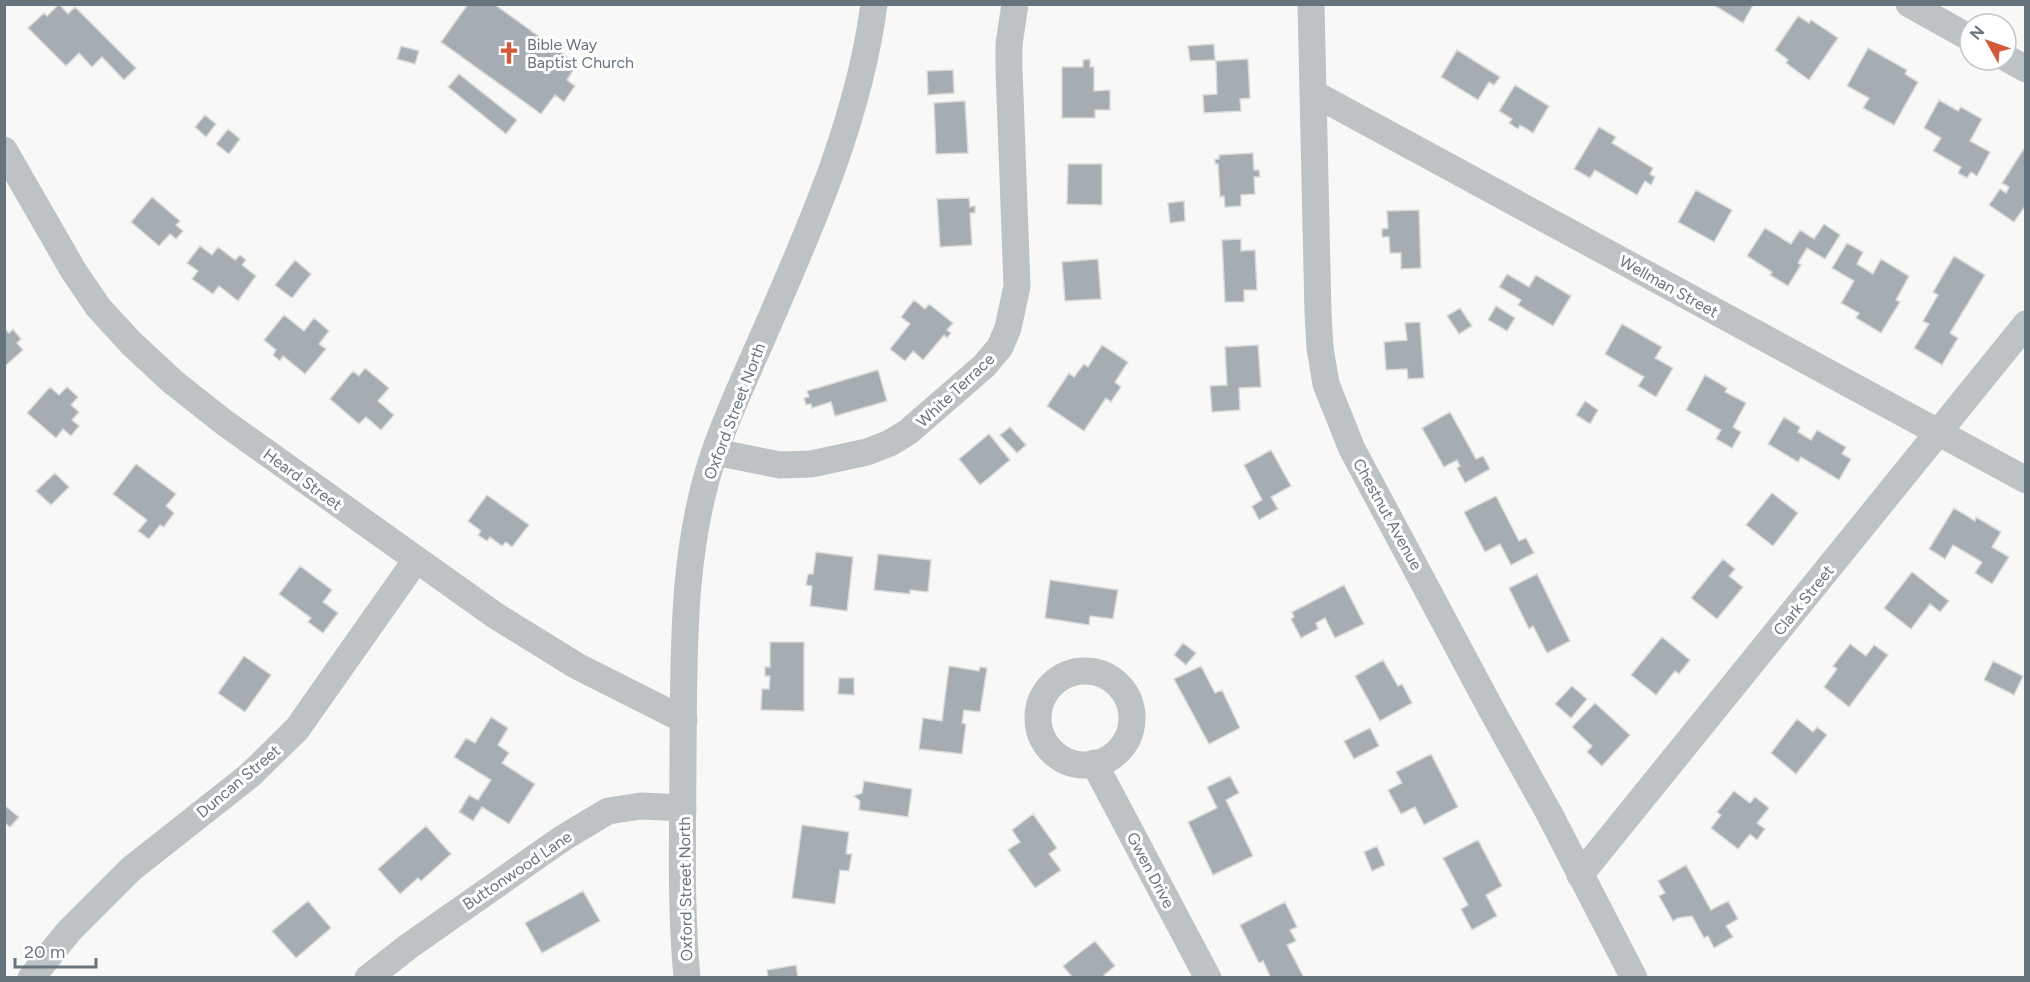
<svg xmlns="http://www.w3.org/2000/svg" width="2030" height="982" font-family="Figtree,sans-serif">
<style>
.building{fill:#a5adb2;stroke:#dadad8;stroke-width:1.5}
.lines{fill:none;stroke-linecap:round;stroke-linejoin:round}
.minor{stroke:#bdc2c5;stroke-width:27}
.labels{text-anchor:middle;stroke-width:6;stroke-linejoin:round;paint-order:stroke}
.poi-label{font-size:16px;fill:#66747e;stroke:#fff;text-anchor:start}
.street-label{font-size:16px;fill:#66747e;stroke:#fff}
</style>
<rect width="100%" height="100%" fill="#f8f8f6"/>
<path class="building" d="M59,4L68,14L75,7L136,68L124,80L102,57L92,67L79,53L66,66L28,28L44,13L47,16Z
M468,4H494L577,64L567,80L575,86L564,102L555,95L541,114L441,42Z
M1712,4H1752L1753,5L1743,23Z
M1798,16L1809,23L1811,20L1838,38L1809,80L1786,63L1788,60L1775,50Z
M1214,44L1215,60L1190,61L1188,46Z
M401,46L419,51L415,64L397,59Z
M1868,48L1907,70L1905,74L1918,82L1894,125L1863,108L1869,98L1847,86Z
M1457,50L1500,77L1494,85L1489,82L1478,100L1441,77Z
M1090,59V67H1094V91L1110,90V110H1095V118H1062V67H1083V60Z
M1248,59L1250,98L1240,99L1241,111L1204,113L1203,95L1217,94L1216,61Z
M953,70L954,93L928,95L927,71Z
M459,74L517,120L506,134L448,87Z
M1515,85L1549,106L1533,133L1520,125L1518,129L1509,123L1512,119L1499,111Z
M1939,100L1958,111L1961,107L1982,119L1970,141L1990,152L1977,176L1971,172L1967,178L1958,173L1961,167L1933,151L1941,138L1924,128Z
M965,101L968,153L936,154L934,103Z
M205,115L216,124L206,137L195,127Z
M1599,127L1616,137L1612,143L1653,168L1650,174L1655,177L1651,185L1645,181L1637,195L1595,170L1590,178L1574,169Z
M228,129L240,139L229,154L216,144Z
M2025,147L2026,205L2014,222L1989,205L2000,189L2006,193L2009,187L2002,183Z
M1253,153L1254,170H1259L1260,177H1254L1255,194L1241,195V206L1225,207L1224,196L1220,197L1218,164H1215V159H1219V155Z
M1068,164H1102V205L1067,204Z
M1696,190L1732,210L1714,242L1678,222Z
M152,197L180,221L176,225L183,231L176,239L170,234L159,246L131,222Z
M969,198L970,207L975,206V213H970L972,245L940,247L937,199Z
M1184,201L1185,221L1170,223L1168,203Z
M1419,210L1421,268L1401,269V253H1390L1389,237H1382V229L1388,228L1387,211Z
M1824,224L1840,235L1825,259L1807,248L1798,263L1801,265L1788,286L1770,275L1772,272L1747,256L1765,228L1791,244L1800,230L1814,239Z
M1241,239V251L1255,250L1257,290H1244V302H1225L1222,240Z
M1847,243L1863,252L1857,264L1873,274L1881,259L1909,276L1896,300L1900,302L1881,333L1856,318L1859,313L1841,303L1854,281L1832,268Z
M200,246L212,255L218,247L235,260L240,255L246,260L242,265L256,276L238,301L219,286L213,294L192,279L198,271L187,263Z
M1954,256L1985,275L1950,333L1958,338L1942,365L1914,348L1929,324L1923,321L1938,295L1933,292Z
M1098,259L1101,299L1065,301L1062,262Z
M295,260L311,274L292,298L275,285Z
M1507,274L1529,287L1536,275L1571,296L1553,326L1518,305L1521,300L1499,287Z
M914,300L925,309L929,304L953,323L947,330L951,333L947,338L944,335L923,360L913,351L905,361L890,349L910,324L901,317Z
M1496,306L1515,318L1507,331L1488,320Z
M1460,308L1472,326L1459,334L1447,316Z
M284,315L304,331L314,318L329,331L319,344L326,349L305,374L283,356L280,361L273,355L276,350L264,340Z
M1420,322L1424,378L1408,379L1407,369L1386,370L1384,342L1407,340L1405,323Z
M1622,324L1662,347L1655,358L1673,368L1656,397L1638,386L1644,377L1605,354Z
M4,328L9,333L13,329L21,339L17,343L23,350L4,367Z
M1102,345L1128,362L1115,382L1121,387L1111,402L1106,398L1084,431L1047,406L1069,373L1074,377L1084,364L1088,367Z
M1258,345L1261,387L1239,388L1240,410L1212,412L1210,386L1227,385L1225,347Z
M365,368L389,388L378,401L394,415L381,430L366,417L359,424L330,399L353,371L359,376Z
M878,370L887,401L835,416L831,402L812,408L811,404L806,405L804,398L809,397L807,391Z
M1705,375L1727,388L1725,392L1746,403L1733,427L1741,432L1732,448L1716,439L1721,430L1686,410Z
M50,387L59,395L67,387L78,397L71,405L79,412L72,420L79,426L71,436L63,429L56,438L27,413Z
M1585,401L1598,410L1590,424L1576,415Z
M1450,412L1476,459L1483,456L1490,469L1465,483L1457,468L1460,466L1457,460L1444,467L1422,428Z
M1784,417L1800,427L1798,432L1811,440L1817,430L1846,447L1842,454L1851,459L1839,480L1801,457L1798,462L1768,444Z
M1010,427L1026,445L1017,453L1000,435Z
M989,434L1010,460L980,485L959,459Z
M1271,450L1291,486L1271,497L1278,509L1259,520L1252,506L1262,500L1244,465Z
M136,464L176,494L166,506L174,513L164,527L160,525L149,539L138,531L147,520L113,494Z
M55,473L69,487L51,505L36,491Z
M1772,493L1798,513L1773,546L1746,525Z
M487,495L529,525L512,547L506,542L502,546L490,537L487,541L478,535L481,531L468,521Z
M1496,496L1519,541L1526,538L1534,553L1511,565L1500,544L1485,552L1464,512Z
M1954,508L1975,521L1976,517L2001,532L1992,547L2009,557L1992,584L1975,573L1982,562L1953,545L1945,559L1929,549Z
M816,552L853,557L847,611L810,606L812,586L806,585L808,574H813Z
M878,554L931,560L928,592L910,590V594L874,590Z
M1723,559L1735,569L1729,576L1743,587L1717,619L1691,598Z
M300,566L332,590L323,602L338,613L323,633L308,622L311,618L279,594Z
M1912,572L1949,601L1940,612L1930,604L1911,629L1884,608Z
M1537,574L1570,641L1547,653L1533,626L1529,629L1509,588Z
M1050,580L1118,590L1113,619L1090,616L1089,625L1045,618Z
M1344,585L1364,624L1335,638L1325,618L1316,623L1318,629L1301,638L1291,619L1294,617L1292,612Z
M1662,637L1690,660L1679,674L1675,671L1656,695L1631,675Z
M770,642H804V711L761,710L762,689H769L770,676H765V667H770Z
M1183,643L1196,653L1186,665L1174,655Z
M1850,644L1866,656L1874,645L1888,655L1849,707L1824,687L1837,669L1833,666Z
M244,656L271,675L245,712L218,693Z
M1383,660L1398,686L1402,684L1412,703L1380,721L1355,676Z
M1993,661L2023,676L2014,695L1984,680Z
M949,666L979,671L980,667L987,668L980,712L964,710L962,723L966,724L962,754L919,749L923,718L942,721Z
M1201,666L1215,693L1222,690L1240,728L1209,744L1174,679Z
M839,678H854V695L838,694Z
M1572,686L1587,699L1571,718L1555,704Z
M1595,703L1630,735L1602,766L1587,752L1592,746L1572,727Z
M491,717L508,728L498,745L509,753L502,763L535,784L509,824L482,807L473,821L459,812L469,795L478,800L491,780L454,757L466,738L475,743Z
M1797,719L1813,732L1817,727L1827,735L1796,774L1771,753Z
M1370,728L1379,746L1354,759L1344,741Z
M1431,754L1458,807L1424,825L1415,807L1401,814L1388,790L1402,783L1396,772Z
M1230,776L1239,793L1226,800L1253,856L1213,875L1188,822L1217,808L1207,787Z
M864,781L912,789L908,817L859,810L860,801L854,796L862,793Z
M1734,791L1750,803L1755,797L1769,808L1757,823L1765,829L1757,840L1750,834L1738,849L1711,828L1721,815L1717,812Z
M4,805L19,817L10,827L6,824L4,825Z
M1033,814L1057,848L1049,854L1061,870L1035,888L1008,850L1020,842L1012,830Z
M802,825L849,832L846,854H852L849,871L840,870L835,904L792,898Z
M426,826L451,854L421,881L418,878L400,894L378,869Z
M1478,840L1502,886L1486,895L1497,916L1472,930L1461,909L1468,905L1443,858Z
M1377,846L1385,865L1372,871L1364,852Z
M1686,865L1711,910L1728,901L1738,919L1726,926L1733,937L1714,948L1708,936L1704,938L1692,916L1678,918L1673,921L1659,896L1665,893L1658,881Z
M583,891L600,921L542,953L525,923Z
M308,901L331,928L296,958L272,931Z
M1285,902L1297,927L1290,930L1296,941L1287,945L1303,976L1300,978H1271L1263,961L1259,963L1240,925Z
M1095,941L1115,966L1104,975L1106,978H1073L1063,966Z
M796,965L798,978H768L767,970Z"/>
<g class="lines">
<path class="minor" d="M1311,4L1318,313L1320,348L1326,384L1352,449L1491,709L1549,813L1634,978
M1909,4L1970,38
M2006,58L2026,69
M1313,93L2026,480
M4,150L73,270L98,307L131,343L173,382L225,423L496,616L577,666L684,720
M715,452L780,465L811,464L867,452L890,443L908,432L984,366L1000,347L1008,328L1017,286L1009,69V44L1015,4
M1038 718a47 47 0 1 1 94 0a47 47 0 1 1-94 0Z
M1094,763L1208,978
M1580,875L2026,324
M31,978L69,931L131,869L250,775L297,729L416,560
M368,978L409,946L563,838L608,811L641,806L683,808
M687,978C680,904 683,830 683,755C684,653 681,549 715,451C729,411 747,373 764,334C810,228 859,120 874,4"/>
</g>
<defs>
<g id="church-bare" transform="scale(1.8)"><path d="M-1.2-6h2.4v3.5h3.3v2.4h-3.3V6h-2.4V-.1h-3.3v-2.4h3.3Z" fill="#d3593a" stroke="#fff" stroke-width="2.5" paint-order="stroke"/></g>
</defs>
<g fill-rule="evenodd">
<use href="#church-bare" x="509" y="53"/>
</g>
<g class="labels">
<g class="poi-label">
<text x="527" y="50">Bible Way<tspan x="527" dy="18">Baptist Church</tspan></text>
</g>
<g class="street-label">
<text transform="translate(1669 286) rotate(29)" y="6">Wellman Street</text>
<text transform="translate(955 390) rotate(-43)" y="6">White Terrace</text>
<text transform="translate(734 411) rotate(-69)" y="6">Oxford Street North</text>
<text transform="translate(303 479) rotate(36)" y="6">Heard Street</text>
<text transform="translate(1388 514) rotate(61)" y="6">Chestnut Avenue</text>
<text transform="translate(1803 600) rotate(-51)" y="6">Clark Street</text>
<text transform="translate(238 781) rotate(-40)" y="6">Duncan Street</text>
<text transform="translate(517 870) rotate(-34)" y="6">Buttonwood Lane</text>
<text transform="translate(1151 870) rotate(62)" y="6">Gwen Drive</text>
<text transform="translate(685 889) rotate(-91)" y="6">Oxford Street North</text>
</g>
</g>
<rect width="2030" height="982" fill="none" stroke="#66747e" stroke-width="12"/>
<g transform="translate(1988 42) rotate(310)"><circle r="28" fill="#ffffff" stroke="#c2c7cb" stroke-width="1.5"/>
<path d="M0-4.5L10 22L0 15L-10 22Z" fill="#d3593a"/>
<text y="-9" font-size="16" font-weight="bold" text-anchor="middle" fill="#66747e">N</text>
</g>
<path d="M15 958v9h81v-9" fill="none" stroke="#66747e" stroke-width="3"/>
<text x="24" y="958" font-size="18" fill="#66747e" stroke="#ffffff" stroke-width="4.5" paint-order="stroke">20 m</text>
</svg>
